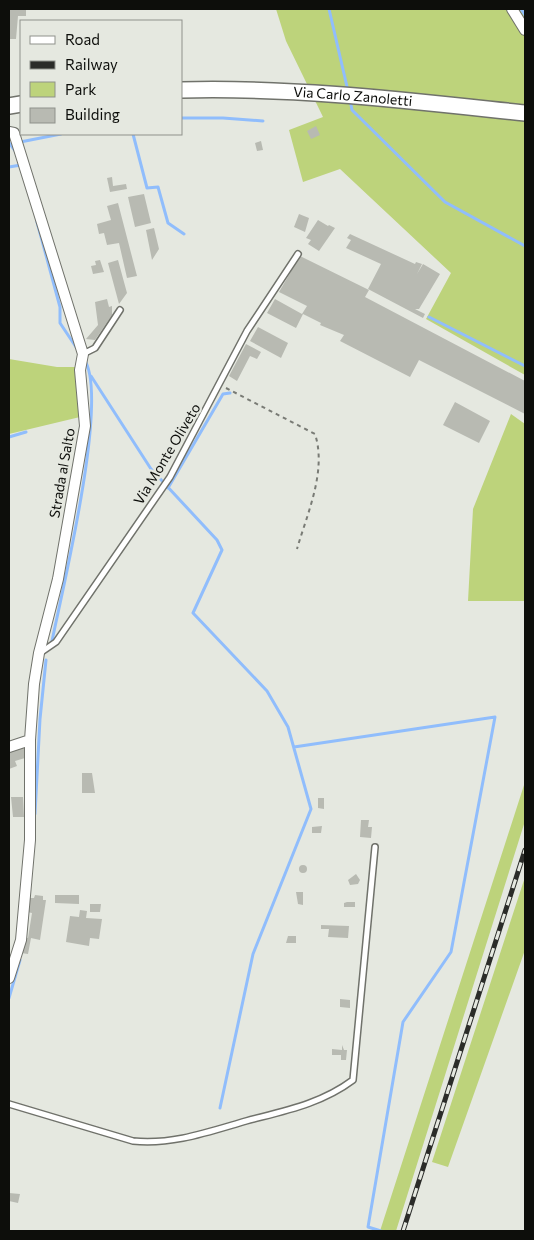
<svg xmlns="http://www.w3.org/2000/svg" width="534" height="1240" font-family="Commissioner,sans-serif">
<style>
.green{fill:#bdd37b}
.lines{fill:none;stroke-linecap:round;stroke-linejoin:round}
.stream{stroke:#90bdfc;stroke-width:3}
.building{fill:#b8bab2}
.service-casing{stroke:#70726b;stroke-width:8}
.minor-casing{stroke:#70726b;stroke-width:12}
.secondary-casing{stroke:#70726b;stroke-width:18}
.path{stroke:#797b75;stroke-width:2;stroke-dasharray:4 4;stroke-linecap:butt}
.service{stroke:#fff;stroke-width:5}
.minor{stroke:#fff;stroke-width:10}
.secondary{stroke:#fff;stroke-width:15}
.rail-casing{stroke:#2b2c29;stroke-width:5}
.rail{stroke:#e5e8e0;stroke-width:3;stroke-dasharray:9;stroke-linecap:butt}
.labels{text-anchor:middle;stroke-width:4.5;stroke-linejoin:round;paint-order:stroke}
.street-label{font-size:14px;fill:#0d0e0b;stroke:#e5e8e0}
</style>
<rect width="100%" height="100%" fill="#e5e8e0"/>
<path class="green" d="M276,9H525V375L426,319L451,273L340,169L303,182L289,130L323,117L286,41Z
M9,359L57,367H75L80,417L9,434Z
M511,414L525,424V601H468L473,509Z
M525,782V821L396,1231H380Z
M525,877V950L448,1167L432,1162Z"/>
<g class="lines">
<path class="stream" d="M329,9L348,91
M521,9L525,15
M350,100L352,110L445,202L525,246
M181,118H223L263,121
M133,134L147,188L158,187L168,223L184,234
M16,152L10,144L61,134
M9,167L21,165
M37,222L60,307V323L78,350
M429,317L525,366
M91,376L151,469L217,540L222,550L193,613L267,691L288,727L311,809L253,954L220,1108
M9,437L26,432
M168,488L223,394L230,393
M52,641C62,591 110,396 84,359
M294,747L495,717L451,952L403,1022L368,1227L381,1231
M35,814L40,719L46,660
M9,998L20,960"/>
</g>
<path class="building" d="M9,9H26V16H18L16,39H9Z
M316,126L320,135L311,139L307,131Z
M261,141L263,150L257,151L255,143Z
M112,177L113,186L126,184L127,189L110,192L107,178Z
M144,194L151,223L135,227L128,197Z
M118,203L137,276L127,278L119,243L107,245L104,233L99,234L97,224L111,220L107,206Z
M299,214L309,218L305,232L294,227Z
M318,220L328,226L329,225L335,228L319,251L308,244L311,240L306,238Z
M154,228L159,249L152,260L146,230Z
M350,234L415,264L416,262L422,264L417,274L423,264L440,274L419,309H415L425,314L423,318L368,289L381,264L346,248L351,240L347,238Z
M300,256L369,290L365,297L525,381V414L419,360L410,377L340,341L344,335L320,325L321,323L303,314L296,328L267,313L275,299L302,314L307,306L279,292Z
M100,260L104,272L93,274L91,266L96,265L95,261Z
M118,260L127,293L119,304L108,263Z
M107,299L109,307L112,306V315L95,340L86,339L98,325L95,302Z
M258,327L288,343L281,358L250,341Z
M246,344L261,352L257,359L250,356L237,381L229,376Z
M455,402L490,421L479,443L443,425Z
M25,746V758L15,761L17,766L9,769V750Z
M82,773H92L95,793H82Z
M11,797H23L24,817H13Z
M318,798H324V809L318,808Z
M361,820H369L368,827H372L371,838L360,837Z
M322,826L321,833H312V827Z
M299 869a4 4 0 1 1 8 0a4 4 0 1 1-8 0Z
M356,874L360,880L358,884L350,885L348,880Z
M296,892H303V905L298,904Z
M35,895L43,896V900H46L40,940L31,938L28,954L21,953L24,937L28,938L32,913L27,912L29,898H34Z
M55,895H79V904L55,903Z
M347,902H355V907H344V903Z
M90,904H101L100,912H90Z
M80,910L87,911L86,918L102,919L99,939L90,938L89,946L66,942L70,916L79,917Z
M321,925L349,926L348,938L328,937L329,929H321Z
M288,936H296V943H286Z
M340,999L350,1000V1008L340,1007Z
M342,1045L344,1050H347L346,1060H341V1055H332V1049L342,1050Z
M9,1193L20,1194L18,1203L9,1201Z"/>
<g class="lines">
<g class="service-casing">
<path id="service" d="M83,354L95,348L120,310
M40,653L56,642L170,477L247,331L298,254
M9,1104L133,1141C172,1145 208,1132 246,1121C284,1111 321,1104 353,1080L375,847"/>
</g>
<g class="minor-casing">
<path id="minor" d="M512,9L525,30
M9,132L14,133L83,354L80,370L85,426L58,579L39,653L34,684L30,740V840L21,940L9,978
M9,747L30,740"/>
</g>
<g class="secondary-casing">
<g id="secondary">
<path id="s1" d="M181,90C297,87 411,101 525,113"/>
<path d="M9,106L21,104"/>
</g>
</g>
<path class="path" d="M226,388L315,434C327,471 307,514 297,549"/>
<use href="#service" class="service"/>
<use href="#minor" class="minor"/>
<use href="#secondary" class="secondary"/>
<g class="rail-casing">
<path id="rail" d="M403,1231L525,850"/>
</g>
<use href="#rail" class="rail"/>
</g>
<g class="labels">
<g class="street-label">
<text dy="5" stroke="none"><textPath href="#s1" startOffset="172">Via Carlo Zanoletti</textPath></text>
<text transform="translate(167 454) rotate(-59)" y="5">Via Monte Oliveto</text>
<text transform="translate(62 473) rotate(-80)" y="5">Strada al Salto</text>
</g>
</g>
<rect width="534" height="1240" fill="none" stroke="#0d0e0b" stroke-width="20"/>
<rect x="20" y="20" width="162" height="115" fill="#e5e8e0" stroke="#8f918b"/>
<rect x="30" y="36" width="25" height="8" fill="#ffffff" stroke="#8f918b"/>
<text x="65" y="45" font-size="15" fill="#0d0e0b">Road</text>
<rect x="30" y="61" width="25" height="8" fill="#2b2c29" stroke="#8f918b"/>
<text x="65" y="70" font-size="15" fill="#0d0e0b">Railway</text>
<rect x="30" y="82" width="25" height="15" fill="#bdd37b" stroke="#8f918b"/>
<text x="65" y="95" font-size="15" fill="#0d0e0b">Park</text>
<rect x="30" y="108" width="25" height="15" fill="#b8bab2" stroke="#8f918b"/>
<text x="65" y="120" font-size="15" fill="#0d0e0b">Building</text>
</svg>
